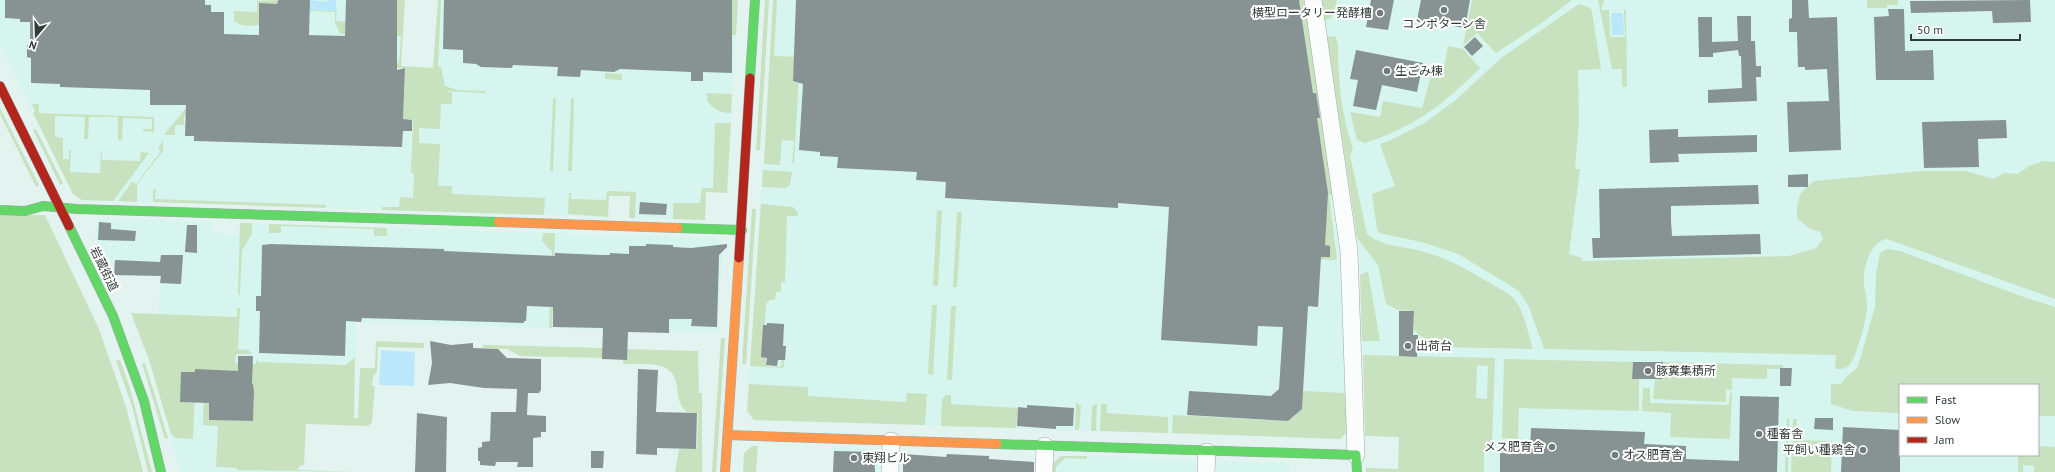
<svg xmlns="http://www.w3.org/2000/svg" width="2055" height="472" font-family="'PT Sans','Noto Sans JP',sans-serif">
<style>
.built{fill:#d6f5ee;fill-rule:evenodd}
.green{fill:#c8e2bf;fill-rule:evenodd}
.water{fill:#bae7f9}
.building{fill:#879392}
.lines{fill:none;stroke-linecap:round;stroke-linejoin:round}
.street-casing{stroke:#9daaa7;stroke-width:18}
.fast-casing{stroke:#9daaa7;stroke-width:10}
.slow-casing{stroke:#9daaa7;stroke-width:10}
.jam-casing{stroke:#9daaa7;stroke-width:10}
.street{stroke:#fbfdfd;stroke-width:17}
.fast{stroke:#63d668;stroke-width:9}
.slow{stroke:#ff974d;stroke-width:9}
.jam{stroke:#b3261e;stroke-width:9}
.poi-dot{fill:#6f7c79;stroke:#fff;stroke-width:1.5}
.labels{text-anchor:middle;stroke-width:4;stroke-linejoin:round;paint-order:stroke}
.poi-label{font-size:12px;fill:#303c39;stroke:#fff;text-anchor:start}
.street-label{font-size:12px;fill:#303c39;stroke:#fff}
</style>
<rect width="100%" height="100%" fill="#e3f4f0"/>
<path class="built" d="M0,0H405L401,66L433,68L438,0H738L727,193L706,192L705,220L629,218L630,196H609L608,217L82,200L73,194L0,47Z
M773,0H1304L1341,250L1347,432L1340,439L754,420L747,411Z
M1321,0H2055V472H1366V468L1398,469L1399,437L1365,436L1359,249ZM1900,385H2038V455H1900Z
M98,219L212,222V233L239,234L240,223L716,238L723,246L717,333L356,322L354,418L299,416L297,469L352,472H180L161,399L237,317L159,314L160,276L113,275L94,236Z
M833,448L875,449L882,457V472H833Z
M1061,456L1190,459L1198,467V472H1053V463Z
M1223,461L1289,463V472H1215V468Z"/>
<path class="green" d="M277,0V20C264,23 245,31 234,21V11L257,12V1Z
M310,0L311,10L336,11L337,0L336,21L347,22L387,0H405L401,66L433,68L438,0H441L438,66L441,67L445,86L457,90L485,91V93L446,91L452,93V104H441L440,129L419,128V143L440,144L438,186H452V194L545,198L544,215L382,210V207H399L400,197L413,198L414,174L411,173L413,120L403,119L405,68L226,63L184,116V125H175V135H164L225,60V57L399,63L401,36L340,34L335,22V12L309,11Z
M732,0H738L736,35H731Z
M765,0H769L760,150H756Z
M773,0H777L774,56L800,57L794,163H792L794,141L782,140L780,165L764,164Z
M1299,0H1304L1333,195H1329L1337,260L1310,259L1317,118L1319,117L1316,93L1313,92Z
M1321,0H1337L1335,9L1330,19L1324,20Z
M1472,0H1572L1543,22L1496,53L1477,33L1463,46Z
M1598,0H1604L1601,10H1609L1610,37H1625L1624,10H1626L1627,87H1622V69H1612Z
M1867,0H1898V5H1887V8H1867Z
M1579,4L1590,8L1592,12L1601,69L1578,70L1579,122L1575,169H1580L1569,254L1582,258V261L1789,256L1816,248L1823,239L1820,232L1809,228L1797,218C1797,199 1798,193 1814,181L1922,171H1966L1993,179L2004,173L2018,174L2029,166L2043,161L2055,162V299L1887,239C1870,241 1862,270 1864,285C1865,293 1868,301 1867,309C1866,320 1856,362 1847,367C1844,369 1839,369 1835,369L1836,355L1544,349L1529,307L1519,291L1458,254L1421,242L1379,233L1377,229L1372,194L1395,186L1380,144L1393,139L1426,122L1457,99L1501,58Z
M1335,36L1338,43C1338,79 1341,114 1353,149L1350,155L1367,234C1383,247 1402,246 1421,251C1449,258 1471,272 1495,286C1502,290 1510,294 1515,300C1525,313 1528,334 1533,349L1435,347L1419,335L1414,329V311L1398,310L1386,304L1378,265L1357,238L1327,37Z
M1448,46L1463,49L1480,68C1443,105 1416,126 1365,143L1357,140L1350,112L1380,117L1383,101L1422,108L1431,76L1442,78Z
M605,73L622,74V80L605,79Z
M707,93L732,94L731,113C720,113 714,109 707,101Z
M553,98H556L553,171H550Z
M571,98L574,99L572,171H568Z
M32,104H39V113L154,117V132L143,131V129H152V119L123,118L122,140H118V117H89L88,139H84L85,117L55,116V137L63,138V159H69V150H71L70,172L100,173L101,151H102V160L140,161L141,152L149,153L113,201L82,200L73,194L33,113L35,112Z
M0,108L39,185L36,187L0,114Z
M715,123H731L727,193L706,192L705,220L673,219V203H700L702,188H713Z
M36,129L63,183L60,185L33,130Z
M163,141V151L137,184V202L118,201L132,182L136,184L161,151L158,148Z
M763,170L792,172L790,185L786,188L762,187Z
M153,189H156L155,199L326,205V208L153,202Z
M607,191L636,192L635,218H629L630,196H609L608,217L568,214L569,193H571V199L606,200Z
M761,204L793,207L798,213V216H787L785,282H781V292H776L775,300H770L766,304L763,356H766V366L781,367L782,360H784V367L781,368L750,366Z
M752,209H756L746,364H742Z
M937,210L942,211L938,286H933Z
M957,212H962L957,287H953Z
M0,215H45L99,329L126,407L143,472H0Z
M240,223H252V234L242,250L240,295H238Z
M269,224L387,228V236H374V229L281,226V233H269Z
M543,233H555L552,328H549L552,252L542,241Z
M1887,249L1900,251L2021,296L2055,307V416H2038V385H1900V413L1853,411L1831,404V384H1841C1847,374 1852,374 1858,366L1875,307L1876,274L1880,253Z
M1368,271L1380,341H1362L1360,275Z
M932,305H937L933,375L928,374Z
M951,306H956L952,380H947Z
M237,308H240L238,349L248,350L252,354H236L235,363L256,364V359L258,362L346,365L355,357L354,418H358L360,368H375L376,341L424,343V348L378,347L377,371L373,377L372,386H375L372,422L368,426L306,424L304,465H301L297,470L359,472L237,470V468L216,467L218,426L203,425L204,387H195L193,439L176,438L171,434L149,360L131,313L237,317ZM210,391L254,392L253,421L209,420Z
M721,338H725L716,472H712Z
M483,345L605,348V358L520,356L507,349L483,348Z
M624,349L698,351L699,393H702V472H675L679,449H697L698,413L687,412C679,405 678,398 677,387C675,359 643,364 623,364Z
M1363,355L1495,358L1492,445L1484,452V472H1366V468L1398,469L1399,437L1365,436ZM1477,365L1488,366L1487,399L1476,398Z
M1504,359L1633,362L1632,379H1639V411L1519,408L1518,439L1502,438Z
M120,360L129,385L152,472H148L132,406L116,361Z
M1663,362L1783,365V369H1767V377L1765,379L1732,378V390L1726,389V402L1653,399L1655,379H1662Z
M145,363L168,438L165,439L142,364Z
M749,384L808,387V396L906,402L907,393L927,394L925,425L754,420L747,411Z
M1643,388H1650V403L1729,405L1730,393H1732L1730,439L1670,437L1671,413L1642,411Z
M1303,391L1346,393L1347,432L1340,439L1172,433L1173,415L1288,421L1302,409Z
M946,395H951V404L1018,408L1016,428L941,426L942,399Z
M1076,402L1081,406L1079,430H1075Z
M1097,403L1096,431H1091L1092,407Z
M1101,404H1107V413L1168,417V433L1100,431Z
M1787,418H1789L1788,472H1785Z
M1793,419H1797L1796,440L1832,441L1831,472H1791Z
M752,446H758L756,472H743L744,453Z
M2038,446L2055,447V472H2034V466L2023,465V472H2018V455H2038Z
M1061,456H1087V459L1065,458L1056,467V472H1053V463Z"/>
<path class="water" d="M311,0L326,2L328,0H336V11L310,10Z
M1611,13H1623L1624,35H1612Z
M381,350L415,352L414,386L379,385Z"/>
<path class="building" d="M5,0H205V5H211V12H224V34L259,35V3L277,4L278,0H310L309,35L345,36L346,0H397V70L405,68L403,119L412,120V131H403L402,147L194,141V136H185L186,105H150V90L60,87V84L31,83V58L27,57V45H30V22H20V19L5,18Z
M444,0H732V73L703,72V81H691V72L620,69L614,72L581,70L580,77L557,76L558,67L513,65L512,68L481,67L476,64L463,63V50L443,49Z
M796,0H1299L1313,93H1316L1320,118H1317L1328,193L1325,245L1330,246V257H1321L1318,307L1308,306L1302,409L1288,421L1187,415L1189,391L1271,396L1279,389L1283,327L1258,326L1257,346L1161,340L1169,207L1118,203V208L945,198L946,182L916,180L917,172L837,168L838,157L820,156V152L799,150L803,84L793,81Z
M1371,0H1394L1388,30L1366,27Z
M1421,0H1470L1465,28L1417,20Z
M1792,0H1808L1809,18L1837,17L1841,150L1789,152L1787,102L1829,101L1827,69L1805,70V67H1798L1797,32H1789V19L1792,18Z
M2030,0L2031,22L1993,23L1992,11L1911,13L1910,1Z
M1888,9H1904L1905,51L1933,50L1934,80H1876L1874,17L1889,16Z
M1737,16H1751V41H1755L1756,66H1761V77H1756L1757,101L1708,103V90L1742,88L1741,56H1739L1738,50L1713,53V57H1699L1698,17H1712V42L1738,41Z
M1475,37L1483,46L1472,56L1464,47Z
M1356,50L1423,63L1417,92L1382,85L1376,110L1353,106L1358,80L1350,79Z
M2006,120L2007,138L1978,139L1979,167L1924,168L1922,122Z
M1678,129V137L1757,135V152L1678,154L1679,162L1650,163L1649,130Z
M1808,174V187H1788V175Z
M1758,185L1759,204L1671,206V221L1672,236L1760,234L1761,254L1593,258L1592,238H1600L1599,189Z
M640,202L667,204L666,215L639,214Z
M99,222L111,223V229L136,231L135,241L98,240Z
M187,225H197V253L185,252Z
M271,244L444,249V251L555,256V253L601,255H610V253L629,254V246H646V244L673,245V247L691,248L727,244V247L719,255L717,327L691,326L692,319H669V333L628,332L627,360L602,359L603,328L553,327V307L527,306L526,321H524V323L362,318L361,322L346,321L345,356L259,353L260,311H256V296H261L262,245Z
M161,255H183L181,284L160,283L161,276L114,275L115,260L160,262Z
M1399,311H1414L1413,335H1418L1417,357L1399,356Z
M767,323L784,324L783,346H786L785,360H778L777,366L766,365L767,358L761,357L763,325H767Z
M430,341L451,345L473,343V348L498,349L507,358L541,359V390L539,393H528L527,415L546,416V432H541V437L533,438V467H517L518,462H496L495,466L480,465V461H478V448L482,447V442L490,441L491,412H516L517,389L484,388L450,383L428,385L432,363Z
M238,356H253L252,384H253L254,392L253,421L209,420V403L180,402L181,372H195V369L238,371Z
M1633,362H1663L1662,379H1632Z
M1780,368H1792L1791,386H1780Z
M638,369L658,370L656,412L697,413L696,449L657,448V455L636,454Z
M1740,396L1779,397L1777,472H1500V453H1530L1531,428L1645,432L1644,444L1686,446V459L1739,461Z
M1027,405L1074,408L1073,426H1056V429L1017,426L1018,407L1027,408Z
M417,413L447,417L446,472H415Z
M1815,418H1833V430L1814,429Z
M1843,427L1900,430V472H1841Z
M591,451H604L603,468H591Z
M834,451L874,452L875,472H833Z
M903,454L946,457L947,454L989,456V459L1034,462V472H903Z"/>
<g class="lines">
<g class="street-casing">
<path id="street" d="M1313,0L1349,251L1356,455
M890,472L891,441
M1044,472L1045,446
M1206,472L1207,452"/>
</g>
<g class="fast-casing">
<path id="fast" d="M750,78L755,0
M0,210L25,211L43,206L77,209L498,222
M69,226L113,316L144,401L161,472
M678,228L742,230
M997,444L1356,455L1357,472"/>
</g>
<g class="slow-casing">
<path id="slow" d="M498,222L678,228
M728,435L997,444
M725,472L739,258"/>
</g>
<g class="jam-casing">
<path id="jam" d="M0,86L69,226
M739,258L750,78"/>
</g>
<use href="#street" class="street"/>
<use href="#fast" class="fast"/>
<use href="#slow" class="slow"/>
<use href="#jam" class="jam"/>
</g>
<g class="poi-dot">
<circle cx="1444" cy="10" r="4"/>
<circle cx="1380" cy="13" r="4"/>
<circle cx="1387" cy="71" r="4"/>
<circle cx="1408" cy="346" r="4"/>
<circle cx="1648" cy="371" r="4"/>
<circle cx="1759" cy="434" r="4"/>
<circle cx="1552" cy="447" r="4"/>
<circle cx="1863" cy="450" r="4"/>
<circle cx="1615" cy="455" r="4"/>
<circle cx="854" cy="458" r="4"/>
</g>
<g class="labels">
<g class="poi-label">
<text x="1372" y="17" text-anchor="end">横型ロータリー発酵槽</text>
<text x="1444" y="28" text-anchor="middle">コンポターン舎</text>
<text x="1395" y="75">生ごみ棟</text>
<text x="1416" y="350">出荷台</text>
<text x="1656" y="375">豚糞集積所</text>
<text x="1767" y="438">種畜舎</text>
<text x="1544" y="451" text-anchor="end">メス肥育舎</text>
<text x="1855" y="454" text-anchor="end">平飼い種鶏舎</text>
<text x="1623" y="459">オス肥育舎</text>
<text x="862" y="462">東翔ビル</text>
</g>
<g class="street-label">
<text transform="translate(104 269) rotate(64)" y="4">岩蔵街道</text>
</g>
</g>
<rect x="1899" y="384" width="140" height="72" fill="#ffffff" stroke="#acb1b0"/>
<rect x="1907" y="397" width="20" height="6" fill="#63d668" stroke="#acb1b0"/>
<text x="1935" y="404" font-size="12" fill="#303c39">Fast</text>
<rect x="1907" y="417" width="20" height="6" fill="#ff974d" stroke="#acb1b0"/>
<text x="1935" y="424" font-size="12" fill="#303c39">Slow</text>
<rect x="1907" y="437" width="20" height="6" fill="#b3261e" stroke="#acb1b0"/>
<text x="1935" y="444" font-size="12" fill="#303c39">Jam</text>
<g transform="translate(36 36) rotate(199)" stroke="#ffffff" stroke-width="3" paint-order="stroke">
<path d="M0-3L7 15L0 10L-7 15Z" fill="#303c39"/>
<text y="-6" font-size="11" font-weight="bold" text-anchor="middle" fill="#303c39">N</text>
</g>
<path d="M1911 34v6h109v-6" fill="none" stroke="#303c39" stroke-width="2"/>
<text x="1917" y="34" font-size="12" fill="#303c39" stroke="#ffffff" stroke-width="3" paint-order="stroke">50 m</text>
</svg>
